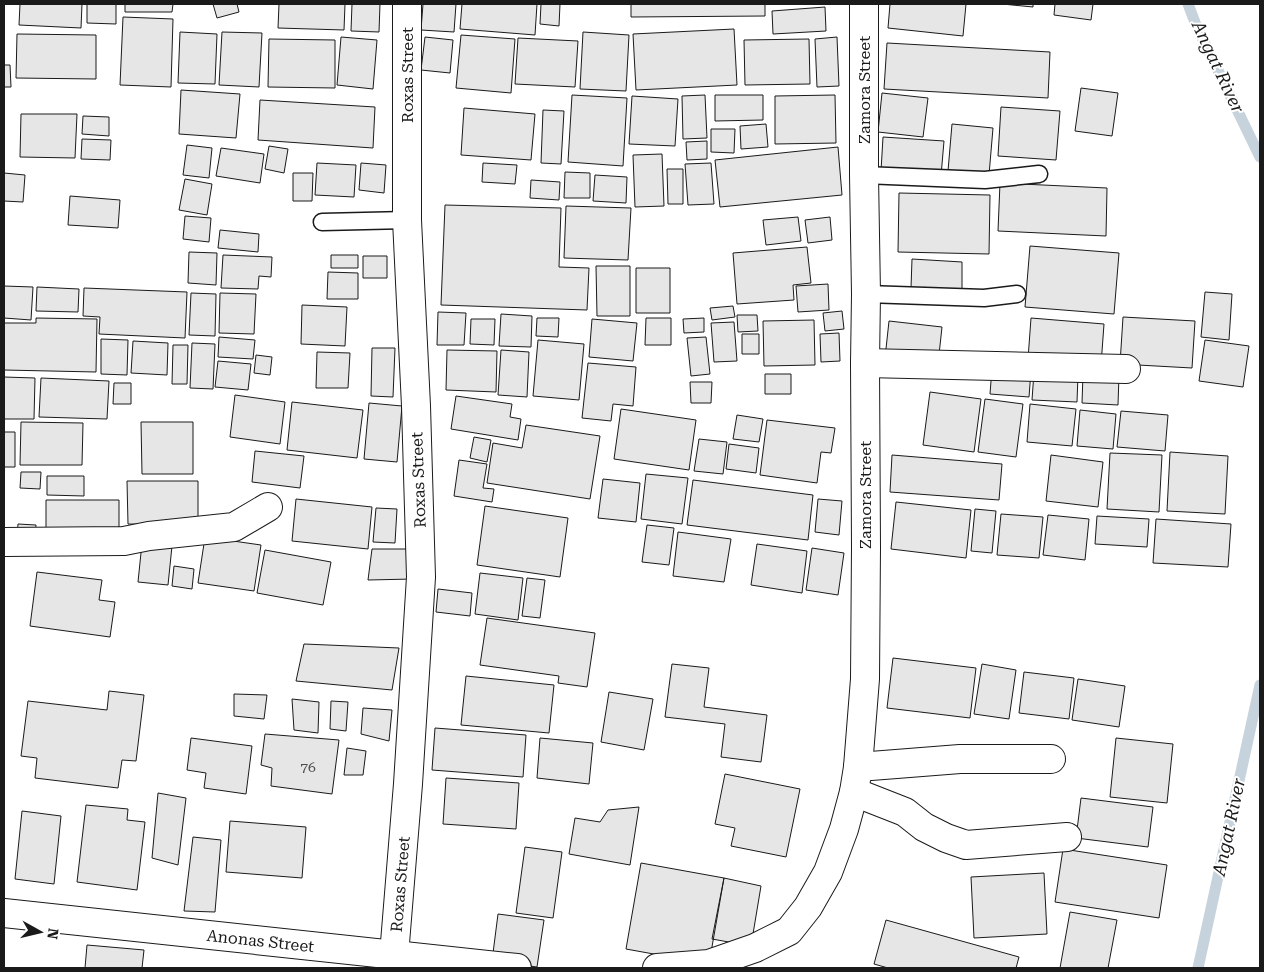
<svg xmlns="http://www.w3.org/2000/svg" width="1264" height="972" font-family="'Roboto Serif',serif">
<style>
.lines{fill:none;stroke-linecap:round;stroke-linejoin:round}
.stream{stroke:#c6d2dc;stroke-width:11}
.building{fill:#e6e6e6;stroke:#1a1a1a}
.service-casing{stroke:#1a1a1a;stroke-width:19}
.minor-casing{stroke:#1a1a1a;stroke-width:30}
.service{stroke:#fff;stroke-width:16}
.minor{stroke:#fff;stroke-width:28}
.labels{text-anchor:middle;stroke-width:4;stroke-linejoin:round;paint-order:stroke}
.number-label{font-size:14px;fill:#4d4d4d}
.street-label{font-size:16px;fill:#1a1a1a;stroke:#fff}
.water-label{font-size:18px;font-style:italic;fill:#1a1a1a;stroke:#fff}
</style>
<rect width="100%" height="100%" fill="#fff"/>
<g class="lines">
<path class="stream" d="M1188,4L1196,25L1260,157
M1198,968L1260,685"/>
</g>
<path class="building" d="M20,4H82L81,28L19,25Z
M87,4H116V24L87,23Z
M125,4H173L172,12H125Z
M213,4H237L239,12L217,18Z
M279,4H345L344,30L278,28Z
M352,4H380L379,32L351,31Z
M423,4H456L454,32L421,30Z
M462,4H537L535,35L460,29Z
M541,4H560L559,26L540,24Z
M631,4H765V16L631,17Z
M890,4H966L963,36L888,28Z
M1002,4H1033V7Z
M1055,4H1093L1091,20L1054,15Z
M825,7L826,31L773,34L772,11Z
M123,17L173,19L171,87L120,85Z
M734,29L737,85L636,90L633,34Z
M180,32L217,34L215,84L178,83Z
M222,32L262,33L259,87L219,85Z
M583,32L629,35L626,91L580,89Z
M17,34L96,35V79L16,78Z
M461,35L515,39L511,93L456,88Z
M341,37L377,40L373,89L337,85Z
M425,37L453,40L450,73L421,70Z
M837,37L839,86L817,87L815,39Z
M518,38L578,41L575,87L515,84Z
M269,39L335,40V88L268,87Z
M809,39L810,84L745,85L744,40Z
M887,43L1050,52L1048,98L884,89Z
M4,65H10L11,87H4Z
M1081,88L1118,93L1112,136L1075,131Z
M181,90L240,94L236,138L179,134Z
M882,93L928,98L923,137L878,132Z
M572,95L627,98L623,166L568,162Z
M705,95L707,138L683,139L682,96Z
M715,95H763V120L715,121Z
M835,95L836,143L775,144V96Z
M632,96L678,99L675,146L629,144Z
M260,100L375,107L373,148L258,140Z
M1001,107L1060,111L1056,160L998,156Z
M464,108L535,114L531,160L461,155Z
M543,110L564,111L561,164L541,163Z
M21,114H77L75,158L20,157Z
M83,116L109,117V136L82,134Z
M766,124L768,147L741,149L740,126Z
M952,124L993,128L989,175L948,171Z
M711,129H735L734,153L711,152Z
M883,137L944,141L941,176L881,171Z
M82,139L111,140L110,160L81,159Z
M707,141V159L687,160L686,142Z
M187,145L212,148L209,178L183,175Z
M269,146L288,149L284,173L265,169Z
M838,147L842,195L720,207L715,160Z
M221,148L264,154L260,183L216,176Z
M662,154L664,206L635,207L633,155Z
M317,163L356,165L354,197L315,195Z
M361,163L386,165L384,193L359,190Z
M483,163L517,165L515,184L482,182Z
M711,163L714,204L688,205L685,164Z
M667,169H683V204H668Z
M565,172L590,173V198H564Z
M4,173L25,175L23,202L4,201Z
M293,173H313L312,201H293Z
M595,175L627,177L626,203L593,201Z
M185,179L212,184L207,215L179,210Z
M531,180L560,182L559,200L530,198Z
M1000,183L1107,188L1106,236L998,231Z
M899,193L990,195L989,254L898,252Z
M70,196L120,200L118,228L68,225Z
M445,205L561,208L559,267L589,268L587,310L441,305Z
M566,206L631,208L628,260L564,258Z
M185,216L211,218L209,242L183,239Z
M798,217L801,241L766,245L763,220Z
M830,217L832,240L808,243L805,220Z
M220,230L259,234L258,252L218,248Z
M1030,246L1119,253L1114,314L1025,307Z
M807,247L811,283L793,285L794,300L737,304L733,253Z
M189,252L217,253L216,285L188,283Z
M223,255L272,257L271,277L259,276L258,289L221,288Z
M331,255H358V268H331Z
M363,256H387V278H363Z
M912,259L962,262V290L911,288Z
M596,266H630V316H597Z
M636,268H670V313H636Z
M328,272L358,273V299H327Z
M828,284L829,310L798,312L796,286Z
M4,286L33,287L31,320L4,318Z
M37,287L79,289L78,312L36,311Z
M84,288L187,292L185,338L99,334L100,317L83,316Z
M1205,292L1232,294L1229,340L1201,337Z
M191,293L216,294L215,336L189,335Z
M220,293L256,294L254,334L219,333Z
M302,305L347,307L345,346L301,344Z
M733,306L735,317L712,320L710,308Z
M842,311L844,329L825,331L823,313Z
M438,312L466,313L464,345H437Z
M501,314L532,316L531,347L499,346Z
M737,315H757L758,331L738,332Z
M1123,317L1195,321L1192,368L1120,364Z
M36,318L97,319L96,372L4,370V323H36Z
M537,318H559L558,337L536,336Z
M646,318H671V345H645Z
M704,318V332L684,333L683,319Z
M1031,318L1104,324L1101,365L1028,359Z
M471,319H495L494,345L470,344Z
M592,319L637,323L633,361L589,357Z
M814,320L815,365L764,366L763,321Z
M889,321L942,327L938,364L885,358Z
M734,322L737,361L714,362L711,323Z
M839,333L840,361L821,362L820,334Z
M742,334H759V354H742Z
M219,337L255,340L253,359L218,357Z
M706,337L710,374L691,376L687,338Z
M101,339L128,340L127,375L101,374Z
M538,340L584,344L579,400L533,396Z
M1205,340L1249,346L1243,387L1199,381Z
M133,341L168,343L167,375L131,373Z
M192,343L215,344L213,389L190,388Z
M173,345H188L187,384H172Z
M372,348H395L393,397L371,396Z
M447,350L497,351L496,392L446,390Z
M501,350L529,352L527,397L498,395Z
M317,352L350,353L348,388H316Z
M256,355L272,357L270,375L254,373Z
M218,361L251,364L248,390L215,387Z
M588,363L636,367L633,406L613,404L611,421L582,418Z
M992,368L1031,371L1029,397L990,394Z
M1034,372L1078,375L1077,402L1032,400Z
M765,374H791V394H765Z
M1083,374L1119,375L1118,405L1082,403Z
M4,377L35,378L34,419H4Z
M41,378L109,381L107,419L39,417Z
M690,382H712L711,403H691Z
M114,383H131V404H113Z
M930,392L981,399L974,452L923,445Z
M235,395L285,402L280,444L230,437Z
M456,396L512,404L510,417L521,419L518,440L451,429Z
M985,399L1023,404L1016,457L978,452Z
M292,402L363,410L357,458L287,450Z
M369,403L402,406L397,462L364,459Z
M1030,404L1076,409L1072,446L1027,442Z
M621,409L696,420L689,470L614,459Z
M1080,410L1116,414L1113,449L1077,446Z
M1121,411L1168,415L1165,451L1117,447Z
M737,415L763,419L759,442L733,439Z
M767,420L835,428L831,453L821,452L817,483L760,475Z
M21,422L83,423L82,465H20Z
M141,422H193V474H142Z
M526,425L600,436L590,499L487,483L493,443L522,448Z
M4,432H15V467H4Z
M474,437L491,440L487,462L470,458Z
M699,439L727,442L723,474L694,471Z
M729,444L759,448L756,473L726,469Z
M255,451L304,456L300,488L252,482Z
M1170,452L1228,456L1225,514L1167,511Z
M1110,453L1162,455L1159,512L1107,509Z
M892,455L1002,464L999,500L890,492Z
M1051,455L1103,462L1098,507L1046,501Z
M459,460L487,464L483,488L494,489L492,502L454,496Z
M21,472H41L40,489L20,488Z
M646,474L688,478L682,524L641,519Z
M47,476H84V496L47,495Z
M603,479L640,483L636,522L598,518Z
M693,480L813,495L808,540L687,525Z
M127,481H198V525L128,524Z
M296,499L372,507L368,549L292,541Z
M818,499L842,501L839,535L815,532Z
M46,500H119V539L46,538Z
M896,502L971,510L966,558L891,549Z
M485,506L568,518L560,577L477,565Z
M376,508L397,509L395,543L373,542Z
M975,509L996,511L992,553L971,551Z
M1001,514L1043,517L1039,558L997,555Z
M1048,515L1089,519L1085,560L1043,555Z
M1097,516L1149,519L1147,547L1095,544Z
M1156,519L1231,524L1228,567L1153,563Z
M18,524L36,525L35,538L17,537Z
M647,525L674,528L669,565L642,562Z
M678,532L731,539L724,582L673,576Z
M205,537L261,545L254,591L198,583Z
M142,543L172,546L168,585L138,582Z
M757,544L807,551L802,593L751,585Z
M812,548L844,553L838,595L806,590Z
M372,549H413V579L368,580Z
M265,550L331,562L323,605L257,593Z
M174,566L194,569L192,589L172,586Z
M37,572L102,580L99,600L115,602L110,637L30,626Z
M480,573L523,578L518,620L475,614Z
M527,578L545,580L540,618L522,616Z
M438,589L472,593L470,616L436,612Z
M487,618L595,633L587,687L558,683L559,676L480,665Z
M304,644L399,648L392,690L296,681Z
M893,658L976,668L970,718L887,708Z
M672,664L709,668L704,707L767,715L761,762L721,757L725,724L665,717Z
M982,664L1016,670L1009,719L974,714Z
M1024,672L1074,678L1069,719L1019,713Z
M466,676L554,685L549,733L461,725Z
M1078,679L1125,686L1119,727L1072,720Z
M109,691L144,695L136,761L122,760L118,788L35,778L37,758L21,756L28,701L107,710Z
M609,692L653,699L644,750L601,742Z
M234,694L267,695L264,719L234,716Z
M292,699L319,702L318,733L294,730Z
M331,701L348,702L346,731L330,729Z
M363,708L392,710L389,741L361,734Z
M435,728L526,735L523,777L432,770Z
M265,734L339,740L332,794L271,786L272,768L261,765Z
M191,738L252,746L246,794L204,788L206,773L187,770Z
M540,738L593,743L589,784L537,778Z
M1116,738L1173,744L1167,803L1110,797Z
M347,748L366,751L363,775H344Z
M725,774L800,789L786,857L731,846L735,828L715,824Z
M446,778L519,783L516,829L443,824Z
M158,793L186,798L178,865L152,858Z
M1081,798L1153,807L1148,847L1076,838Z
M86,805L128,809L127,820L145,822L137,890L77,882Z
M639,807L630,865L569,854L575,818L600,822L608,810Z
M22,811L61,816L54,884L15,879Z
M230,821L306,827L302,878L226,872Z
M193,837L221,840L215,912L184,911Z
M525,847L562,852L553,918L516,913Z
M1063,849L1167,865L1159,918L1055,902Z
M641,863L724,878L709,964L626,949Z
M1044,873L1047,934L974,938L971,877Z
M724,878L761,886L751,946L712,939Z
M1070,912L1117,920L1108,968H1060Z
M498,914L544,920L537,967L492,961Z
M886,920L1019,957L1016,968H888L874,964Z
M87,945L144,950L142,968H85Z"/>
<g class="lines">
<g class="service-casing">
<path id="service" d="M864,175L985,180L1039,174
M322,222L407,220
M866,294L984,298L1017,294"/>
</g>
<g class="minor-casing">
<g id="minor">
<path d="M865,363L1126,369"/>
<path d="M4,542L124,541L149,536L234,527L268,507"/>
<path d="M858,767L960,759H1051"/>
<path d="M854,792L905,812L924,827L946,838L966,845L1067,837"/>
<path id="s1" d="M4,913L517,968"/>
<path id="s2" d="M394,955L408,784L421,577L416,406L407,220V4"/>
<path d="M657,968L709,964L755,948L789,931L808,907L828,872L844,829L854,792L858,767L865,679L866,547L865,363L866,294L864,175V4"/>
</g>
</g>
<use href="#service" class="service"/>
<use href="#minor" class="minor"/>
</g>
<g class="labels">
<g class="number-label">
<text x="308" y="772">76</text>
</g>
<g class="street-label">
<text transform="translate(407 75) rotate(-90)" y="6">Roxas Street</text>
<text transform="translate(864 90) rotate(-90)" y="6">Zamora Street</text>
<text transform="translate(418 480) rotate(-92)" y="6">Roxas Street</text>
<text transform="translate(865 495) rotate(-90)" y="6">Zamora Street</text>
<text dy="6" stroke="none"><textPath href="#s2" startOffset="71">Roxas Street</textPath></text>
<text dy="6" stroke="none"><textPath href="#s1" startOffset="258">Anonas Street</textPath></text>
</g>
<g class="water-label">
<text transform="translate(1218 67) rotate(65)" y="6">Angat River</text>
<text transform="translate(1229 827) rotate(-78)" y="6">Angat River</text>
</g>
</g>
<rect width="1264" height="972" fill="none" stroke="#1a1a1a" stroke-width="10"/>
<g transform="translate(40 932) rotate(98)" stroke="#ffffff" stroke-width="4" paint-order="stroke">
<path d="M0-4L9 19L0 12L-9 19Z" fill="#1a1a1a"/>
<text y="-8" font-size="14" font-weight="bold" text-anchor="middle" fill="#1a1a1a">N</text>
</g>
</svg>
